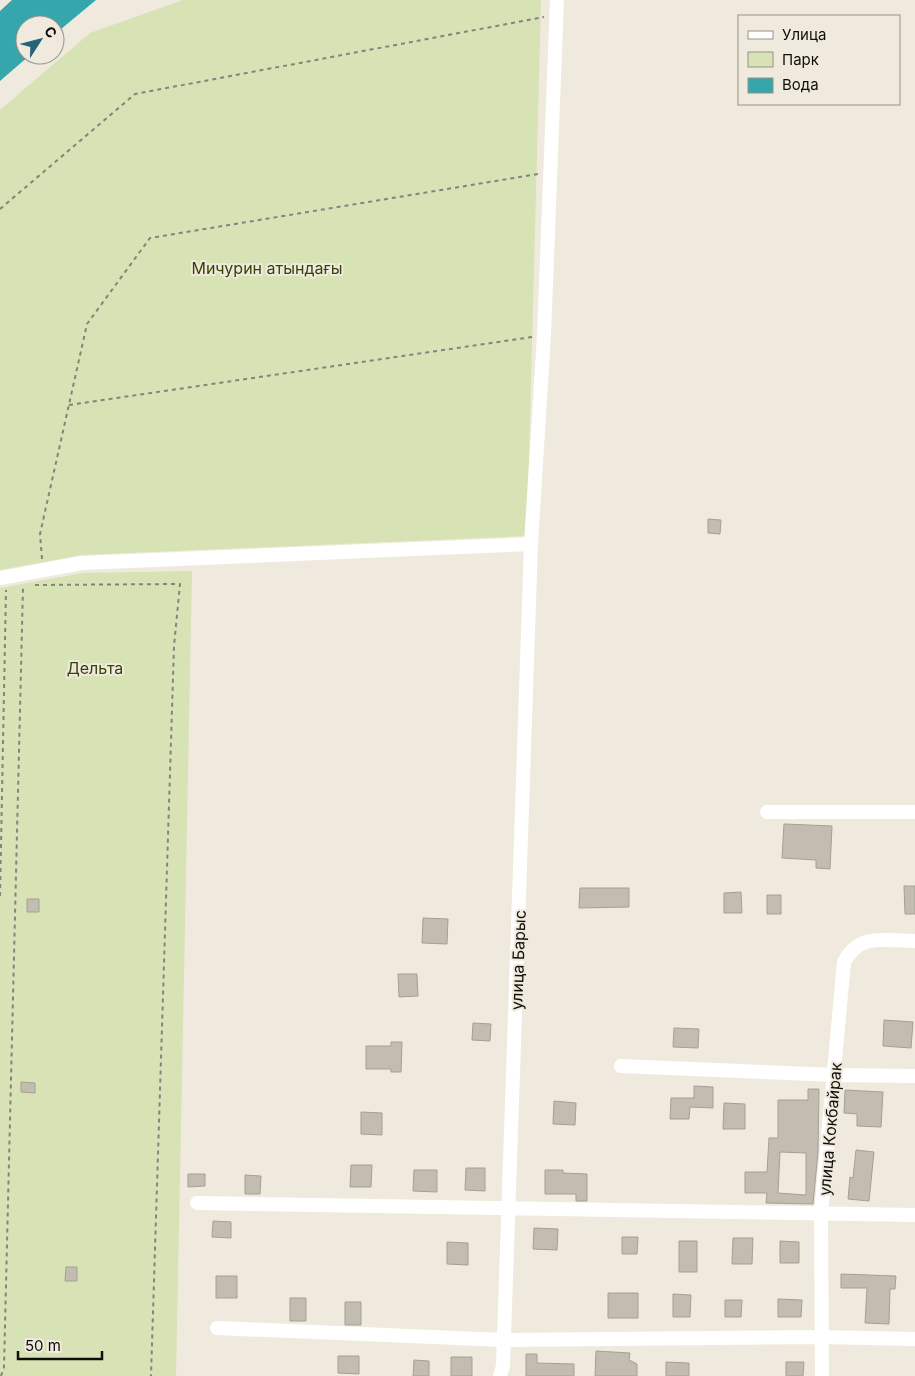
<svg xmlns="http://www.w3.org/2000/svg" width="915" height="1376" font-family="Inter,sans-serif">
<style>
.green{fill:#d7e2b5}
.water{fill:#35a6ab}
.building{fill:#c2bdb0;stroke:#a5a094;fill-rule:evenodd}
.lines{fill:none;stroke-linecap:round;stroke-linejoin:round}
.path{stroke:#86837a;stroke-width:2;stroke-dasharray:4 4;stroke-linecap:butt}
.minor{stroke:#fff;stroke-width:14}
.labels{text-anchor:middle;stroke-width:4;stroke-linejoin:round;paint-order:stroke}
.park-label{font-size:16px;fill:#384107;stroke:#efeadd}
.street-label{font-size:16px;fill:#100e0a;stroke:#efeadd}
</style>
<rect width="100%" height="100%" fill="#efeadd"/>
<path class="green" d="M183,0H541L527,536L81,555L0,570V110L90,33Z
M192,571L176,1376H0V588L83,573Z"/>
<path class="water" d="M12,0H96L55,34V25H25V55H30L0,81V11Z"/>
<path class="building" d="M708,519L721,520L720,534L708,533Z
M784,824L832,826L830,869L816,868V860L782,858Z
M904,886H915V914H905Z
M580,888H629V907L579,908Z
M741,892L742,913H724V893Z
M767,895H781V914H767Z
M27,899H39V912H27Z
M423,918L448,919L447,944L422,943Z
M398,974H417L418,996L399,997Z
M884,1020L913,1022L911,1048L883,1046Z
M473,1023L491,1024L490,1041L472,1040Z
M674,1028L699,1029L698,1048L673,1047Z
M391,1042H402L401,1072H391V1069H366V1046H391Z
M21,1082L35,1083V1093L21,1092Z
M694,1086L713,1087V1108L690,1107L689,1119H670L671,1098H694Z
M808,1089H819L818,1152L813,1204L766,1203L767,1193H745V1172H767L769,1138H778V1100H808ZM780,1152L806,1153V1195L778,1193Z
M845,1090L883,1092L881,1127L857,1126V1114L844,1113Z
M554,1101L576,1103L575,1125L553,1124Z
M724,1103L745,1104V1129H723Z
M361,1112L382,1113V1135L361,1134Z
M856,1150L874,1152L869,1201L848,1199L850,1177L853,1178Z
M351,1165H372L371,1187H350Z
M466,1168H485V1191L465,1190Z
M414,1170H437V1192L413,1191Z
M545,1170H563V1173L587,1174V1201H576V1194H545Z
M188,1174H205V1186L188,1187Z
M245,1175L261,1176L260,1194H245Z
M213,1221L231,1222V1238L212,1237Z
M534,1228L558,1229L557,1250L533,1249Z
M622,1237H638L637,1254H622Z
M733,1238H753L752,1264H732Z
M679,1241H697V1272H679Z
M780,1241L799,1242V1263H780Z
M447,1242L468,1243V1265L447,1264Z
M66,1267H77V1281H65Z
M841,1274L896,1276L895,1289H890L889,1324L865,1323L867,1288H841Z
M216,1276H237V1298H216Z
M608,1293H638V1318H608Z
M673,1294L691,1295L690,1317H673Z
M290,1298H306V1321H290Z
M778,1299L802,1300L801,1317H778Z
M725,1300H742L741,1317H725Z
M345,1302H361V1325H345Z
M596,1351L630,1353L629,1360L637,1364V1376H595Z
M526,1354H537V1363L574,1364V1376H526Z
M338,1356H359V1374L338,1373Z
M451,1357H472V1376H451Z
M414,1360L429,1361V1376H413Z
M666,1362L689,1363V1376H666Z
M786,1362H804L803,1376H786Z"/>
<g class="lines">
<path class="path" d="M0,209L135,94L544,17
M69,405L532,337
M42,559L40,534L87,324L150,238L538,174
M35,585L180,584L174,646L151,1376
M0,896L6,590
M1,1376L4,1367L23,587"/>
<path class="minor" d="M0,578L82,563L531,544
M767,812H915
M621,1066L835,1075L915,1076
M197,1203L915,1215
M217,1328L504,1340L821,1337L915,1339
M500,1376L503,1366L531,544L544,335L557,0
M822,1376L821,1213L844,962C860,932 886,941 915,941"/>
</g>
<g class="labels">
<g class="park-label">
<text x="267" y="274">Мичурин атындағы</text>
<text x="95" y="674">Дельта</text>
</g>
<g class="street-label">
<text transform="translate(518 960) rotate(-88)" y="6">улица Барыс</text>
<text transform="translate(830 1129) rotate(-85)" y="6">улица Кокбайрак</text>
</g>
</g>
<rect x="738" y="15" width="162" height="90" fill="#efeadd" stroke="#969289"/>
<rect x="748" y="31" width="25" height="8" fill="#ffffff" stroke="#969289"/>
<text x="782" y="40" font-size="15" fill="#100e0a">Улица</text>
<rect x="748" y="52" width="25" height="15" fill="#d7e2b5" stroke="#969289"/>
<text x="782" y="65" font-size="15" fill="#100e0a">Парк</text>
<rect x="748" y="78" width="25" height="15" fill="#35a6ab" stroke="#969289"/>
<text x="782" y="90" font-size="15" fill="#100e0a">Вода</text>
<g transform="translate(40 40) rotate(54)"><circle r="24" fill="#efeadd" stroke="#969289"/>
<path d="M0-4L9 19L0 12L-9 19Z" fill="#246379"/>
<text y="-8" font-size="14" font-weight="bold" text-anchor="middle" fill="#100e0a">С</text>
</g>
<path d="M18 1351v8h84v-8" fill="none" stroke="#100e0a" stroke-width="2.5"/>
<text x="25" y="1351" font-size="15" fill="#100e0a" stroke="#efeadd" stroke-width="4" paint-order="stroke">50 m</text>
</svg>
